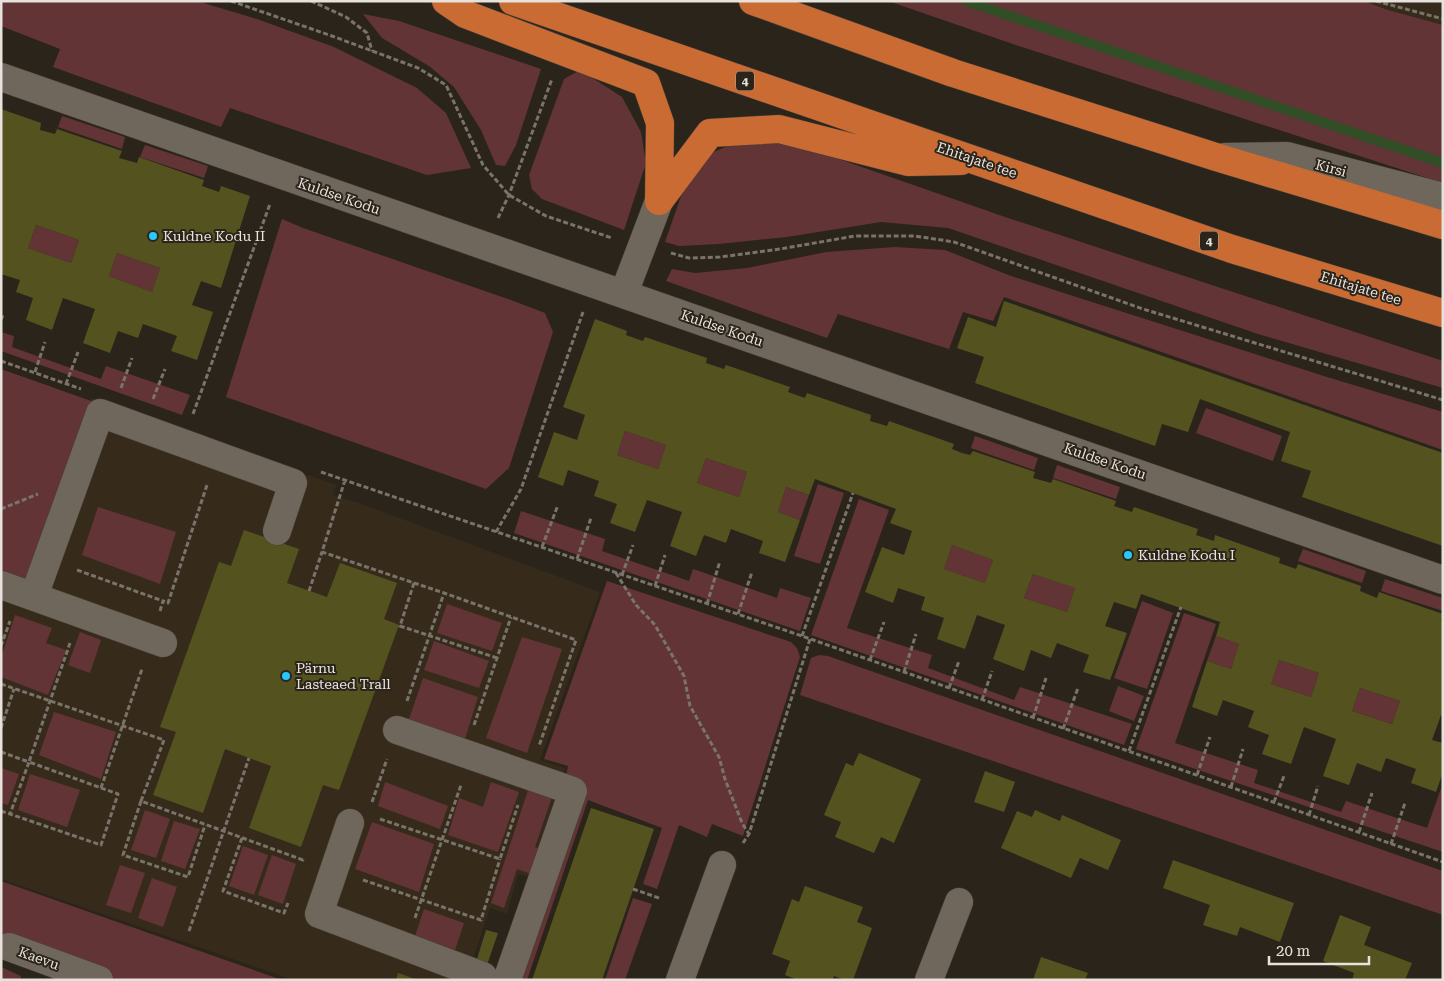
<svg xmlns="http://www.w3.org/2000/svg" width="1444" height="981" font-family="'Roboto Serif',serif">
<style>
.built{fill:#362b1b}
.green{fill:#633436}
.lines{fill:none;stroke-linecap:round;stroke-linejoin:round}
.stream{stroke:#314e26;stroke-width:10}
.building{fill:#54531f;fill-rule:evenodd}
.minor-casing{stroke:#474038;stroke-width:29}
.highway-casing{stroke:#474038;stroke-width:29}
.path{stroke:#7a736b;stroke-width:3;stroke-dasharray:5 2.5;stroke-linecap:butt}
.minor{stroke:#6f675b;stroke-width:28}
.highway{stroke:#ca6b34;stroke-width:28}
.poi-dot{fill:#27c8fe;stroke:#2b241a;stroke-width:2}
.labels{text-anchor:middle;stroke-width:4;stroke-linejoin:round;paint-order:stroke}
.shield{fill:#2b241a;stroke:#afa9a1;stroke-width:1}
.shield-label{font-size:12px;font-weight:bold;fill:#e7e2db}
.street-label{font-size:14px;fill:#e7e2db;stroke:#2b241a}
.poi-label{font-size:14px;fill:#e7e2db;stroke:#2b241a;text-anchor:start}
</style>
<rect width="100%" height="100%" fill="#2b241a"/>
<path class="built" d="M1364,1H1443V25L1388,10Z
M91,398L336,485L333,495L359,503L600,592L540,760L565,768L539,846V879L518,874L507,914L490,908L466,980H294L1,879V570L34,566Z"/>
<path class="green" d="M1,1H197L257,19L334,47L417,88L446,113L471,168L427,175L230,108L221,127L53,67L60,49L1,26Z
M888,1H1364L1388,10L1443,25V183L1019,46Z
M363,14L399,21L541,69L516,145L505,166L496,165L481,130L454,87L429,66L382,38Z
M580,70L622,97L641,132L646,163L624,230L542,199L532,189L529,175L564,79Z
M62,116L125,137L122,149L58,127Z
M737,142L775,143L816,151L1005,217L1443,361V388L1258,334L948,228L881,222L787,237L719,244L679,246L665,242L687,179L709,154Z
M145,145L208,166L204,178L140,157Z
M282,219L303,228L511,300L545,313L553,332L509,468L486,489L226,397Z
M36,225L79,240L71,263L28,248Z
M895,247L945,250L1011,276L1070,295L1327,377L1443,412V450L1004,297L993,321L963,312L949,349L838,314L827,338L666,281L672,269L695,273L747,268L826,252Z
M117,253L160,268L152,292L109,276Z
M1,332L14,336L12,347L101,379L106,366L190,395L182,415L1,351Z
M1,369L94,402L30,585L1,574Z
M1206,408L1282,436L1273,461L1196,433Z
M625,431L666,445L658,469L617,455Z
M975,436L1038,458L1034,470L971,448Z
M706,458L747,472L739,497L697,483Z
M1057,465L1120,487L1116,499L1053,478Z
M818,484L844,493L820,564L794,556Z
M786,487L809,495L800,520L778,512Z
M859,499L889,510L847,628L932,655L928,668L1014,700L1020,687L1132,724L1124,745L811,635Z
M98,507L176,532L160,584L82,555Z
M521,511L605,539L602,551L689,581L693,569L777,598L780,588L811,598L800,631L514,533Z
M952,545L993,560L985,583L944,569Z
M1303,549L1366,571L1362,583L1298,561Z
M1033,574L1075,588L1067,612L1024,598Z
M1385,579L1443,598V611L1381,591Z
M607,581L791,642L797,648L800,657L743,836L712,824L707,837L679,825L657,889L643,884L662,828L588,800L527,980H514L567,771L568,766L544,759Z
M1142,601L1173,613L1147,689L1114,678Z
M447,604L502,623L492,651L437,633Z
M1184,613L1216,624L1175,743L1258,770L1254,783L1341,812L1346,801L1427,828L1443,783V852L1136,749Z
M15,615L52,628L46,643L66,650L48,695L1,677V658Z
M80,632L101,640L90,673L68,665Z
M1216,636L1239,644L1231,669L1207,661Z
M522,637L562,649L527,753L486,738Z
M434,641L489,661L479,688L424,670Z
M819,655L828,656L1443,871V915L800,695L811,658Z
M1279,660L1319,673L1311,697L1271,684Z
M423,678L478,697L465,739L409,719Z
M1118,686L1144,696L1134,721L1109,711Z
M1360,688L1400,701L1392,724L1352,711Z
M54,712L116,732L101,779L39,755Z
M1,768L19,774L8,805L1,803Z
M30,774L80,790L67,827L18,810Z
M385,782L448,806L440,829L378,806Z
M491,782L519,792L498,852L448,835L459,798L483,807Z
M528,790L552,797L535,847L546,852L537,876L517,869L504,908L491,903Z
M145,810L170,819L156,858L131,850Z
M174,821L200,829L185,869L161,861Z
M372,822L434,844L419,892L355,869Z
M243,846L268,855L254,895L229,886Z
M272,855L296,864L283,904L258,895Z
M120,865L145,873L131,913L106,905Z
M152,878L177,887L163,927L138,918Z
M1,881L282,980H119L1,937Z
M633,898L652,904L625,980H605Z
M424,909L464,923L455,950L415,936Z
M1,967L21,976L20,980H1Z"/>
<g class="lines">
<path class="stream" d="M966,1L1443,163"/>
</g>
<path class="building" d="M1,109L41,123L40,130L55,134L57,129L122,151L119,158L137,163L139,157L204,180L202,186L219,192L221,186L250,196L221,288L201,281L192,305L213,312L197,360L171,351L177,336L143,324L138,338L118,331L110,353L83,343L95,309L63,298L52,330L26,320L33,298L16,292L20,280L1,274ZM36,225L79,240L71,263L28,248ZM117,253L160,268L152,292L109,276Z
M1004,301L1443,453V546L1302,497L1311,471L1281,461L1290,432L1200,399L1188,432L1162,424L1155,446L975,383L984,357L957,348L968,317L996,327Z
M595,319L627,331L626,335L643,341L645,337L707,358L706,363L724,369L726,365L790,387L788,392L805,398L807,393L871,415L870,421L887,426L889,421L954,444L952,449L962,453L970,455L973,451L1035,472L1033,478L1051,483L1053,479L1116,501L1114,506L1132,512L1134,507L1198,529L1196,535L1214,541L1215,535L1280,558L1279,563L1296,569L1298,564L1361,586L1360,591L1377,598L1379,592L1443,614L1441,621H1443V716L1441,715L1432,740L1443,743V772L1436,792L1411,783L1416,769L1386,758L1381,772L1357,763L1349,785L1323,776L1336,739L1304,727L1291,764L1262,754L1269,735L1248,727L1254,711L1223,700L1217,716L1192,707L1207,661L1231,669L1239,644L1216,636L1220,622L1141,594L1136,609L1114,602L1105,626L1127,633L1110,680L1083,672L1089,655L1057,643L1051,658L1031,650L1024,671L993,659L1005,625L977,615L965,649L937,639L944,618L921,610L925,597L898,588L893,603L865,592L882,547L904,555L912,531L890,523L896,509L815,479L809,495L786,487L778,512L800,520L785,562L759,553L763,541L731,529L726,543L704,535L696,556L670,546L682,512L647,500L635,532L610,523L617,504L594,496L599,481L568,470L563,486L538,477L554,432L577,440L585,415L563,407ZM625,431L666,445L658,469L617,455ZM706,458L747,472L739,497L697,483ZM952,545L993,560L985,583L944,569ZM1033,574L1075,588L1067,612L1024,598ZM1279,660L1319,673L1311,697L1271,684ZM1360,688L1400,701L1392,724L1352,711Z
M244,530L299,549L287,583L327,597L340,563L397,583L384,619L399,625L339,790L323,785L301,847L249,828L271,766L225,749L203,813L153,795L176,732L160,727L219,562L231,566Z
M859,753L921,779L894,843L881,837L874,853L835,837L841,822L824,815L846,763L853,766Z
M985,771L1015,782L1004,812L974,802Z
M591,808L654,829L602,980H532Z
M1035,810L1060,821L1062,815L1121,840L1108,870L1080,858L1071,878L1001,848L1017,811L1032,817Z
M1173,860L1294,903L1280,942L1240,927L1237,936L1203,925L1210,905L1163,888Z
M805,886L863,907L857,922L872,928L853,980H845L834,976L832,980H798L785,975L790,961L772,954L792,899L799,902Z
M1340,915L1371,927L1364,945L1412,963L1405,980H1352L1354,973L1323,961Z
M486,930L498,933L487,965L476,962Z
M1041,957L1088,973L1085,980H1033Z
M398,973L415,979V980H396Z"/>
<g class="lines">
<g class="minor-casing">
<path id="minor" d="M1,77L1443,580
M1225,157L1287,156L1443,197
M624,293L659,201
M1,585L163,643
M34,596L100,413L293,483L277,531
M397,730L573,791L507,980
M350,823L319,914L483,976V980
M9,947L99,980
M680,980L722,865
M929,980L959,902"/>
</g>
<g class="highway-casing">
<path id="highway" d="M446,1L465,14L646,83L660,123L659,201
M513,1L1232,249L1443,313
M753,1L953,73L1216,157L1443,225
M659,201L710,133L779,129L908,162L961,161"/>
</g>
<path class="path" d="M231,1L332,36L418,68L446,85L483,165L509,195L546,216L612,238
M311,1L346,17L367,33L372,51
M1376,1L1443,19
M498,218L509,195L552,79
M671,253L689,258L720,257L780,249L855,236H915L954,242L1143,309L1443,400
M1,320L3,315
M1,361L81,389
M35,372L45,342
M66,384L78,352
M121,388L132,358
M153,399L165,369
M193,414L270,204
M321,472L802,636L1443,862
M345,480L322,552L444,593
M1,509L38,494
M496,532L521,489L583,312
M542,547L558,505
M577,559L591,518
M77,570L163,601
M616,573L636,605L655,625L684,676L690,706L719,757L725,779L742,823L749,834
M622,575L633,545
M414,583L400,626L497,658
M655,586L665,555
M309,591L322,552
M707,604L720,561
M160,611L163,601L168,603L207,485
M738,614L752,572
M802,636L853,493
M1,646L10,621
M870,660L884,622
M904,672L916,634
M1,684L164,740L141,801L303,860V858
M949,688L959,661
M982,700L992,671
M407,701L444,593L576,640L539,746
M1033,718L1046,678
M474,725L511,617
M1,728L14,689
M1063,729L1078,688
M1129,751L1181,607
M1,752L29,762L10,814
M1197,775L1210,737
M1231,787L1243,749
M101,788L142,669
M141,801L123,855L188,877L205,825
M372,802L387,759
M1274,802L1284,776
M1,811L101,845L118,794L29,762L70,643
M1309,815L1318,786
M380,819L500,859L518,805
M1359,832L1372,793
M242,838L223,891L284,913L288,903
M743,843L749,834L810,639
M1391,844L1405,803
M363,880L481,920L500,859
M633,889L659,898
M415,918L461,785
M189,931L249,758"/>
<use href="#minor" class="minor"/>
<use href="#highway" class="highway"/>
</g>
<g class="poi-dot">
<circle cx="153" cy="236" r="5"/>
<circle cx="1128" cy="555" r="5"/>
<circle cx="286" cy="676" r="5"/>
</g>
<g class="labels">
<g class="shield">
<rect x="736" y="71.5" width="18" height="19" rx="4"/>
<rect x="1200" y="231.5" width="18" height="19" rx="4"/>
</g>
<g class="shield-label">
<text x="745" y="85">4</text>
<text x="1209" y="245">4</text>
</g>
<g class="street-label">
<text transform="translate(977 160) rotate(19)" y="5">Ehitajate tee</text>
<text transform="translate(1331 168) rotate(15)" y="5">Kirsi</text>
<text transform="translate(339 196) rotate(19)" y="5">Kuldse Kodu</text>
<text transform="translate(1361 288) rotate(17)" y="5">Ehitajate tee</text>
<text transform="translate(722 328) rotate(19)" y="5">Kuldse Kodu</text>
<text transform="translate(1105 461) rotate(19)" y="5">Kuldse Kodu</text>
<text transform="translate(39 958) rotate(20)" y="5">Kaevu</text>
</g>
<g class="poi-label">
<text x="163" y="241">Kuldne Kodu II</text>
<text x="1138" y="560">Kuldne Kodu I</text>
<text x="296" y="673">Pärnu<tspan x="296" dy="16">Lasteaed Trall</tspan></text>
</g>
</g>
<rect width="1444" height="981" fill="none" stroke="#e7e2db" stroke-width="5"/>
<path d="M1269 956v8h100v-8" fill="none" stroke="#e7e2db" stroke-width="2.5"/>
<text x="1276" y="956" font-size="15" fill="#e7e2db" stroke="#2b241a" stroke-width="4" paint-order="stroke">20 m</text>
</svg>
